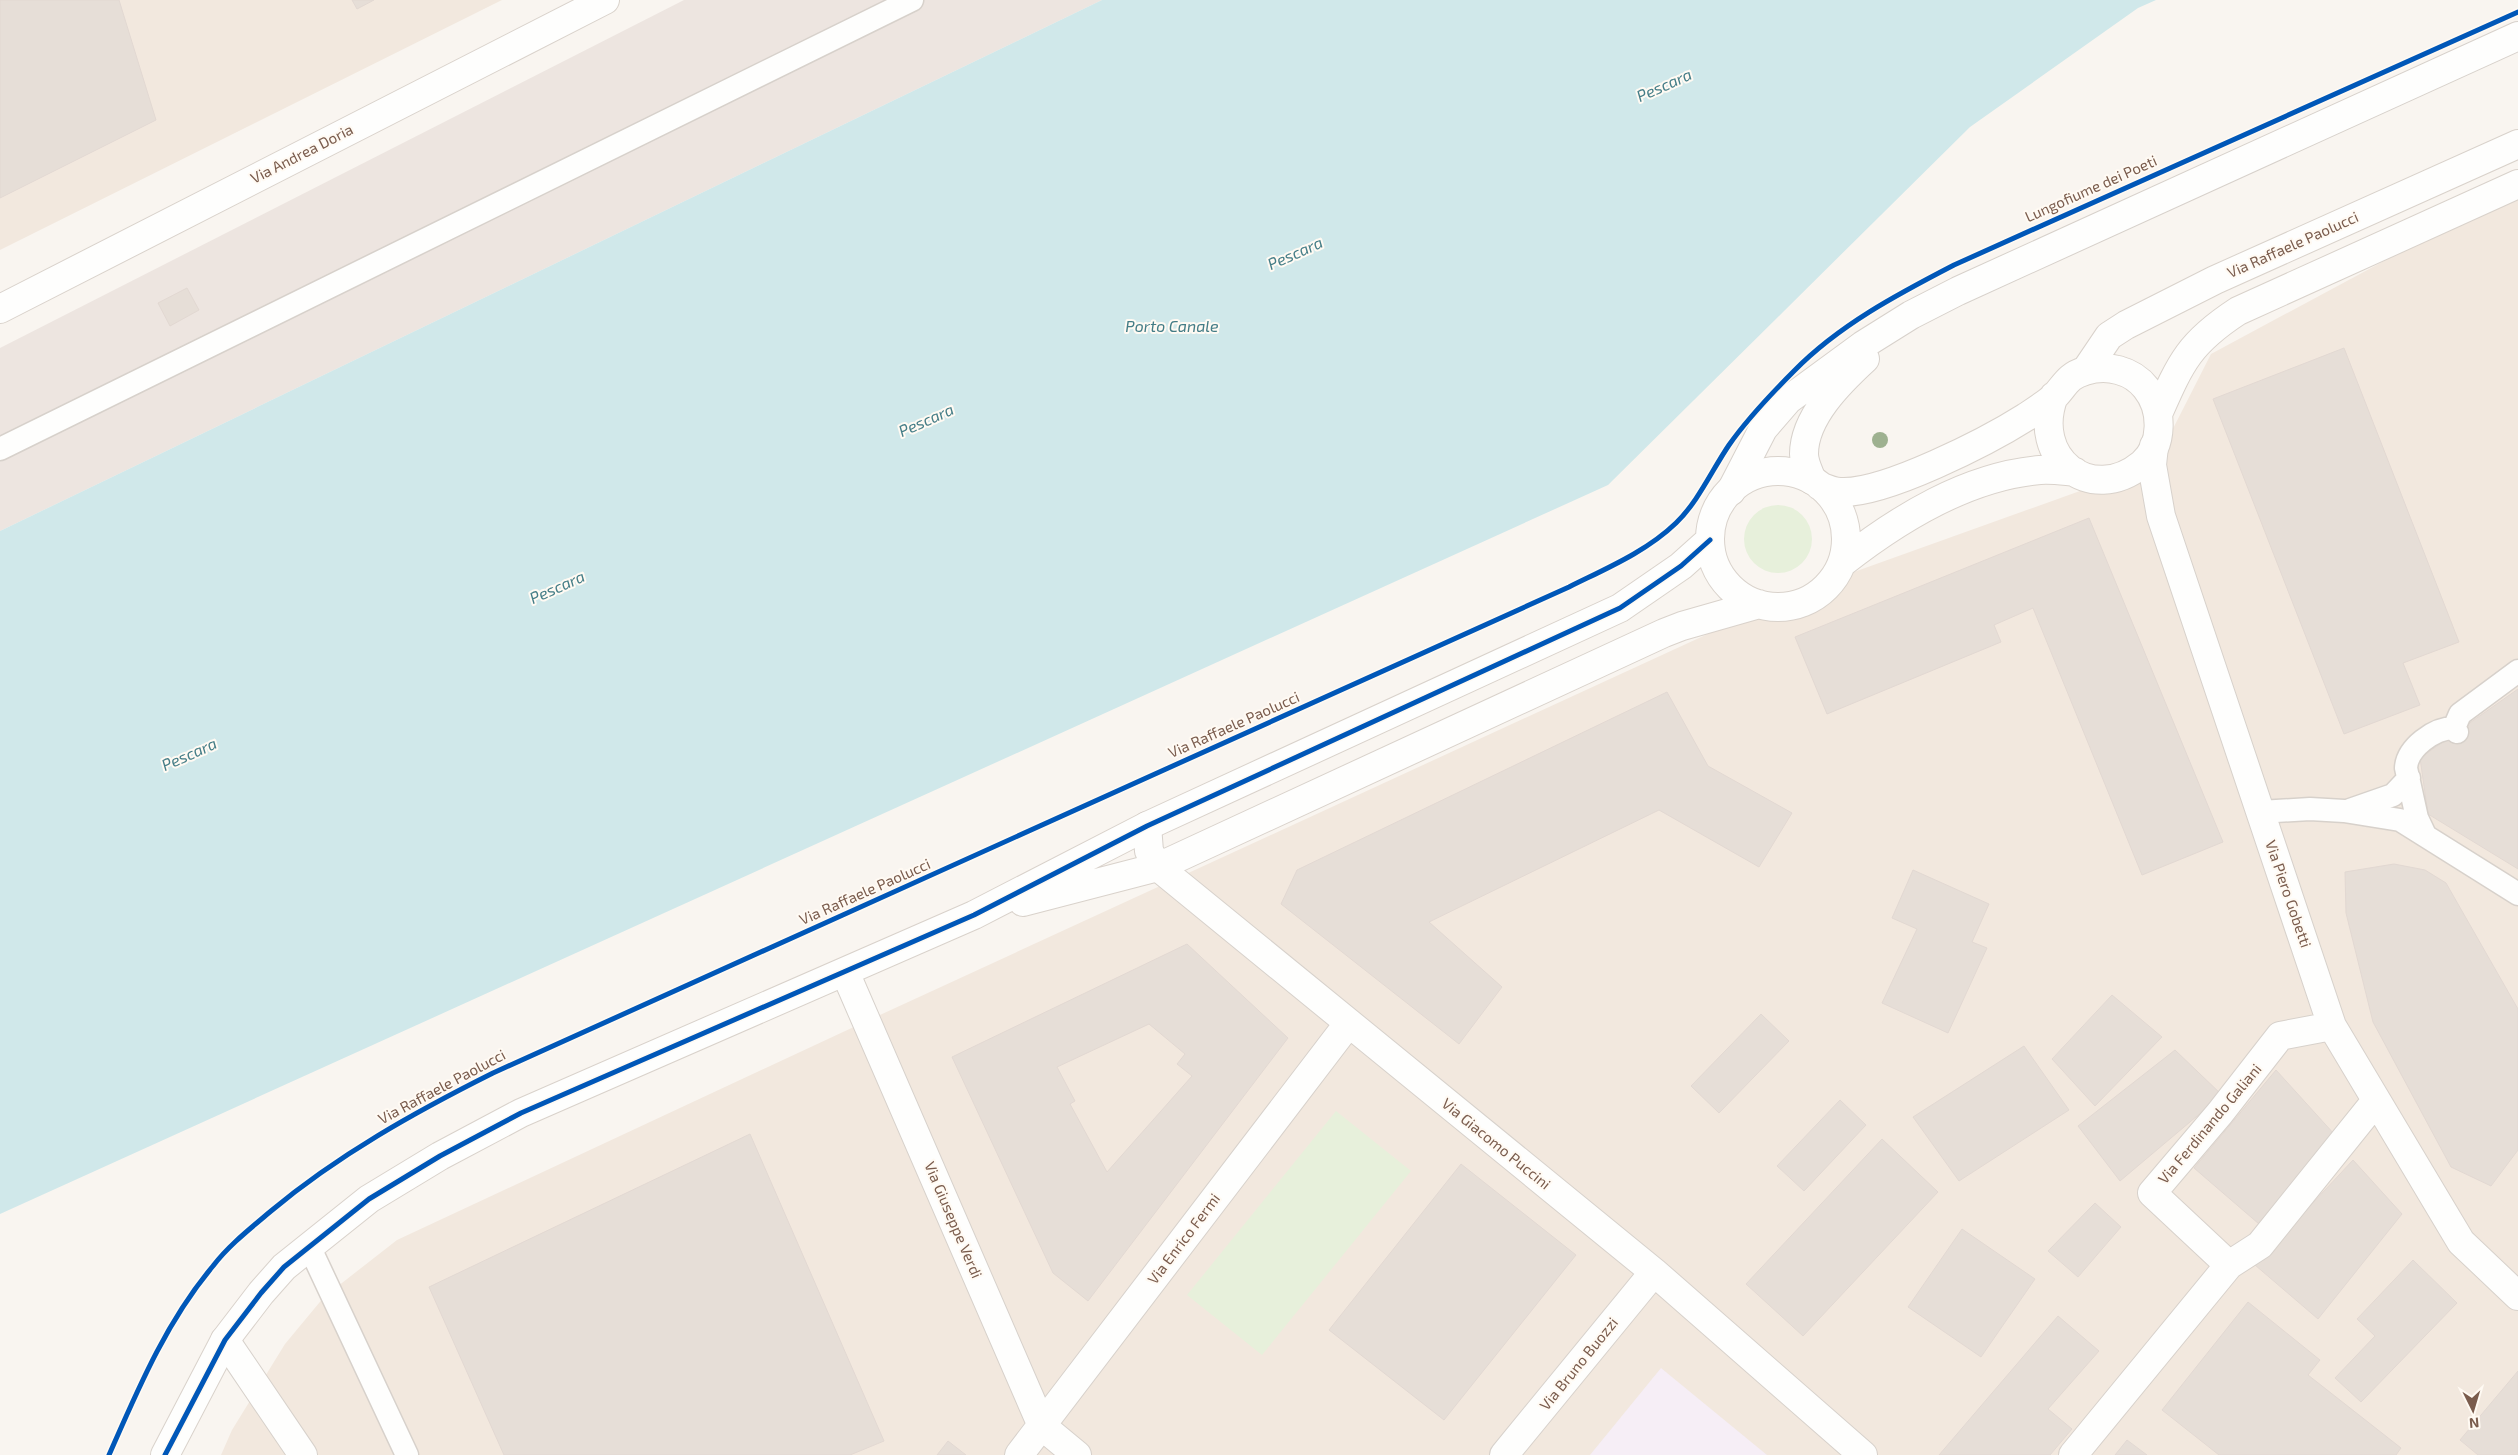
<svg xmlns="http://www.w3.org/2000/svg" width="2518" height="1455" font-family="'Exo 2',sans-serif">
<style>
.residential{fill:#f2e8de}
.industrial{fill:#ede5e0}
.education{fill:#f6eef6}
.green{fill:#e7f0db}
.water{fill:#d0e8ea}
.building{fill:#e6ded7;stroke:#e2d8d2;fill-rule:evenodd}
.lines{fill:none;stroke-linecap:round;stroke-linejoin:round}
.lane-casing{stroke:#d7d1cb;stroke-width:25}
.street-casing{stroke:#d7d1cb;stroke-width:30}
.secondary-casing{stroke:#d9d2cb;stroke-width:30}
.lane{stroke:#fefefd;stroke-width:22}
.street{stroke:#fefefd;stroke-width:28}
.secondary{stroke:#fefefd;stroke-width:28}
.cycleway-casing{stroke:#fffaf3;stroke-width:8}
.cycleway{stroke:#0057b8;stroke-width:5}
.tree{fill:#9eb190}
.labels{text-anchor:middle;stroke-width:4;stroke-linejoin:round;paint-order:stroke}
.street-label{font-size:15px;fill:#7a5c4d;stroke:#fffaf3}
.water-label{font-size:16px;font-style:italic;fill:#437c86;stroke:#fffaf3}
</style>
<rect width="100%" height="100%" fill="#f9f5f0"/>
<path class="residential" d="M0,0H502L0,250Z
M2518,189V1455H221L232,1430L285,1344L324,1297L397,1240L843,1032L1801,591L2155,464L2211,354Z"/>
<path class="industrial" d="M684,0H1102L0,531V348Z"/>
<path class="education" d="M1661,1368L1767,1455H1590Z"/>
<path class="green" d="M1744 539a34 34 0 1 1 68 0a34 34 0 1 1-68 0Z
M1336,1111L1411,1171L1262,1355L1187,1295Z"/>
<path class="water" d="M1102,0H2156L2138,8L1970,127L1608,485L0,1214V531Z"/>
<path class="building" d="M0,0H119L156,120L0,198Z
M352,0H374L357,9Z
M187,288L199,310L170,326L158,303Z
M2344,348L2459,642L2403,663L2420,705L2344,734L2213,399Z
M2089,518L2223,842L2142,875L2033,608L1994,625L2001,642L1827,714L1795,637Z
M2518,689V869L2428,814L2420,758Z
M1667,692L1708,766L1792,813L1759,867L1659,810L1429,922L1502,987L1459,1044L1281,904L1297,870Z
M2394,864L2425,870L2446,883L2518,1009V1150L2491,1186L2451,1167L2373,1022L2346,913L2345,872Z
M1913,870L1989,904L1972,942L1987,948L1948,1033L1882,1003L1917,929L1892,918Z
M1187,944L1288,1038L1088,1301L1053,1273L952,1057ZM1149,1024L1185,1054L1177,1064L1192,1076L1107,1172L1070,1104L1075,1101L1057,1067Z
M2112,995L2162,1037L2095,1106L2052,1059Z
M1761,1014L1789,1041L1719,1113L1691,1086Z
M2024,1046L2069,1110L1959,1181L1913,1117Z
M2175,1050L2222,1095L2120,1181L2078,1126Z
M2276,1070L2335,1135L2259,1224L2194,1168Z
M1840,1100L1866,1125L1804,1191L1777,1166Z
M750,1134L884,1441L850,1455H504L429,1287Z
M1882,1139L1938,1192L1803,1336L1746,1284Z
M2353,1160L2402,1214L2318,1319L2255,1265Z
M1461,1164L1576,1255L1444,1420L1329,1330Z
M2095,1203L2121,1227L2078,1277L2048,1251Z
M1962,1229L2035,1279L1981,1357L1908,1307Z
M2413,1260L2457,1303L2361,1402L2335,1378L2375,1336L2357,1319Z
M2248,1302L2320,1360L2308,1375L2401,1448L2396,1455H2219L2162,1410Z
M2058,1316L2099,1351L2048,1409L2072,1429L2050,1455H1939Z
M2518,1371V1455H2478L2460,1440Z
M2127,1440L2147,1455H2115Z
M948,1441L966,1455H937Z"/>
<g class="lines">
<g class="lane-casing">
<path id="lane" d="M0,449L912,0
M2454,728L2460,714L2518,671
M2350,810L2393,795L2409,778
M2260,812L2310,809L2344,811L2400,820L2518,894
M2425,835L2417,818L2406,768C2407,748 2434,728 2454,728L2457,732
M309,1246L407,1455"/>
</g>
<g class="street-casing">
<path id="street" d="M2154,446L2152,465L2161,516L2332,1026L2461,1242L2518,1296
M1812,480C1809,472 1804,463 1804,454C1804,417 1840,382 1865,359
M1731,491L1763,429L1788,400L1863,345L1911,315L1958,291L2518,36
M1147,826L1149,851L1158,867L1654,1272L1863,1455
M845,972L1042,1426L1077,1455
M2229,1265L2152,1193L2220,1113L2280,1036L2332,1026
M225,1340L303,1455
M1019,1455L1348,1024
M1504,1455L1654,1272
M2073,1455L2229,1265L2260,1245L2375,1102"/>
</g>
<g class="secondary-casing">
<path id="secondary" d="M0,309L605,0
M2086,370L2109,336L2126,325L2215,280L2518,144
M2158,414C2181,362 2189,343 2238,311L2518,184
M1710 539a68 68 0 1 1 136 0a68 68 0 1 1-136 0Z
M1820,486C1827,489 1834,492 1841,492C1885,494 1988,441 2026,417C2035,411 2046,404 2054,397C2065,386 2067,376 2085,371C2107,364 2132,370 2146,388C2163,409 2164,445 2142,464C2091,506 2030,458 2054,396
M1842,563C1898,519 1967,476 2040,470C2052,469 2064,471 2075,472
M1023,902L1158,867L1664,633L1682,626L1759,604
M165,1455L225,1340L261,1293L284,1267L369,1199L440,1156L521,1113L974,915L1147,826L1620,608L1681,566L1710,540"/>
</g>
<use href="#lane" class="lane"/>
<use href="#street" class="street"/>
<use href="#secondary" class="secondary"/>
<g class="cycleway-casing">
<path id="cycleway" d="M109,1455C138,1389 166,1322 213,1266C229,1245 251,1228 271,1211C338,1155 415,1112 493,1073L1569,587C1605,569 1646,552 1676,523C1698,502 1712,470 1729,445C1748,418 1771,394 1794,371C1839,325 1898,294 1954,265L2518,12
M165,1455L225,1340L261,1293L284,1267L369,1199L440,1156L521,1113L974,915L1147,826L1620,608L1681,566L1710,540"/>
</g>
<use href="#cycleway" class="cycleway"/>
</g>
<circle class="tree" cx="1880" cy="440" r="8"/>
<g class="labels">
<g class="street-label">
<text transform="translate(302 154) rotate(-27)" y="5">Via Andrea Doria</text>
<text transform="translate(2091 189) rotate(-24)" y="5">Lungofiume dei Poeti</text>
<text transform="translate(2293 245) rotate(-24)" y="5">Via Raffaele Paolucci</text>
<text transform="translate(1234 725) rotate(-24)" y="5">Via Raffaele Paolucci</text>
<text transform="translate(865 892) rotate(-24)" y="5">Via Raffaele Paolucci</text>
<text transform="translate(2288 894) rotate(71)" y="5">Via Piero Gobetti</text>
<text transform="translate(442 1087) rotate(-28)" y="5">Via Raffaele Paolucci</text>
<text transform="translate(2210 1124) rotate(-50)" y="5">Via Ferdinando Galiani</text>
<text transform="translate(1496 1144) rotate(39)" y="5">Via Giacomo Puccini</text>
<text transform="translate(953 1220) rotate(67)" y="5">Via Giuseppe Verdi</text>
<text transform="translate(1184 1239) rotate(-53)" y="5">Via Enrico Fermi</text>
<text transform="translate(1579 1364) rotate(-51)" y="5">Via Bruno Buozzi</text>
</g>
<g class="water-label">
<text transform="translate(1664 85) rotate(-24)" y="6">Pescara</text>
<text transform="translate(1295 253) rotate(-24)" y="6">Pescara</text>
<text x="1172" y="332">Porto Canale</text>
<text transform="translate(926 420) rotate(-24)" y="6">Pescara</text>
<text transform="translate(557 587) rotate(-24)" y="6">Pescara</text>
<text transform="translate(189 754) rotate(-24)" y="6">Pescara</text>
</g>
</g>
<g transform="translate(2473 1410) rotate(175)" stroke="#fffaf3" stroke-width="4" paint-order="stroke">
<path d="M0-4L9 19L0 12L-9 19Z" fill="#7a5c4d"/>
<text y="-8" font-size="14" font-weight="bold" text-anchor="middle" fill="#7a5c4d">N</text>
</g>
</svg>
